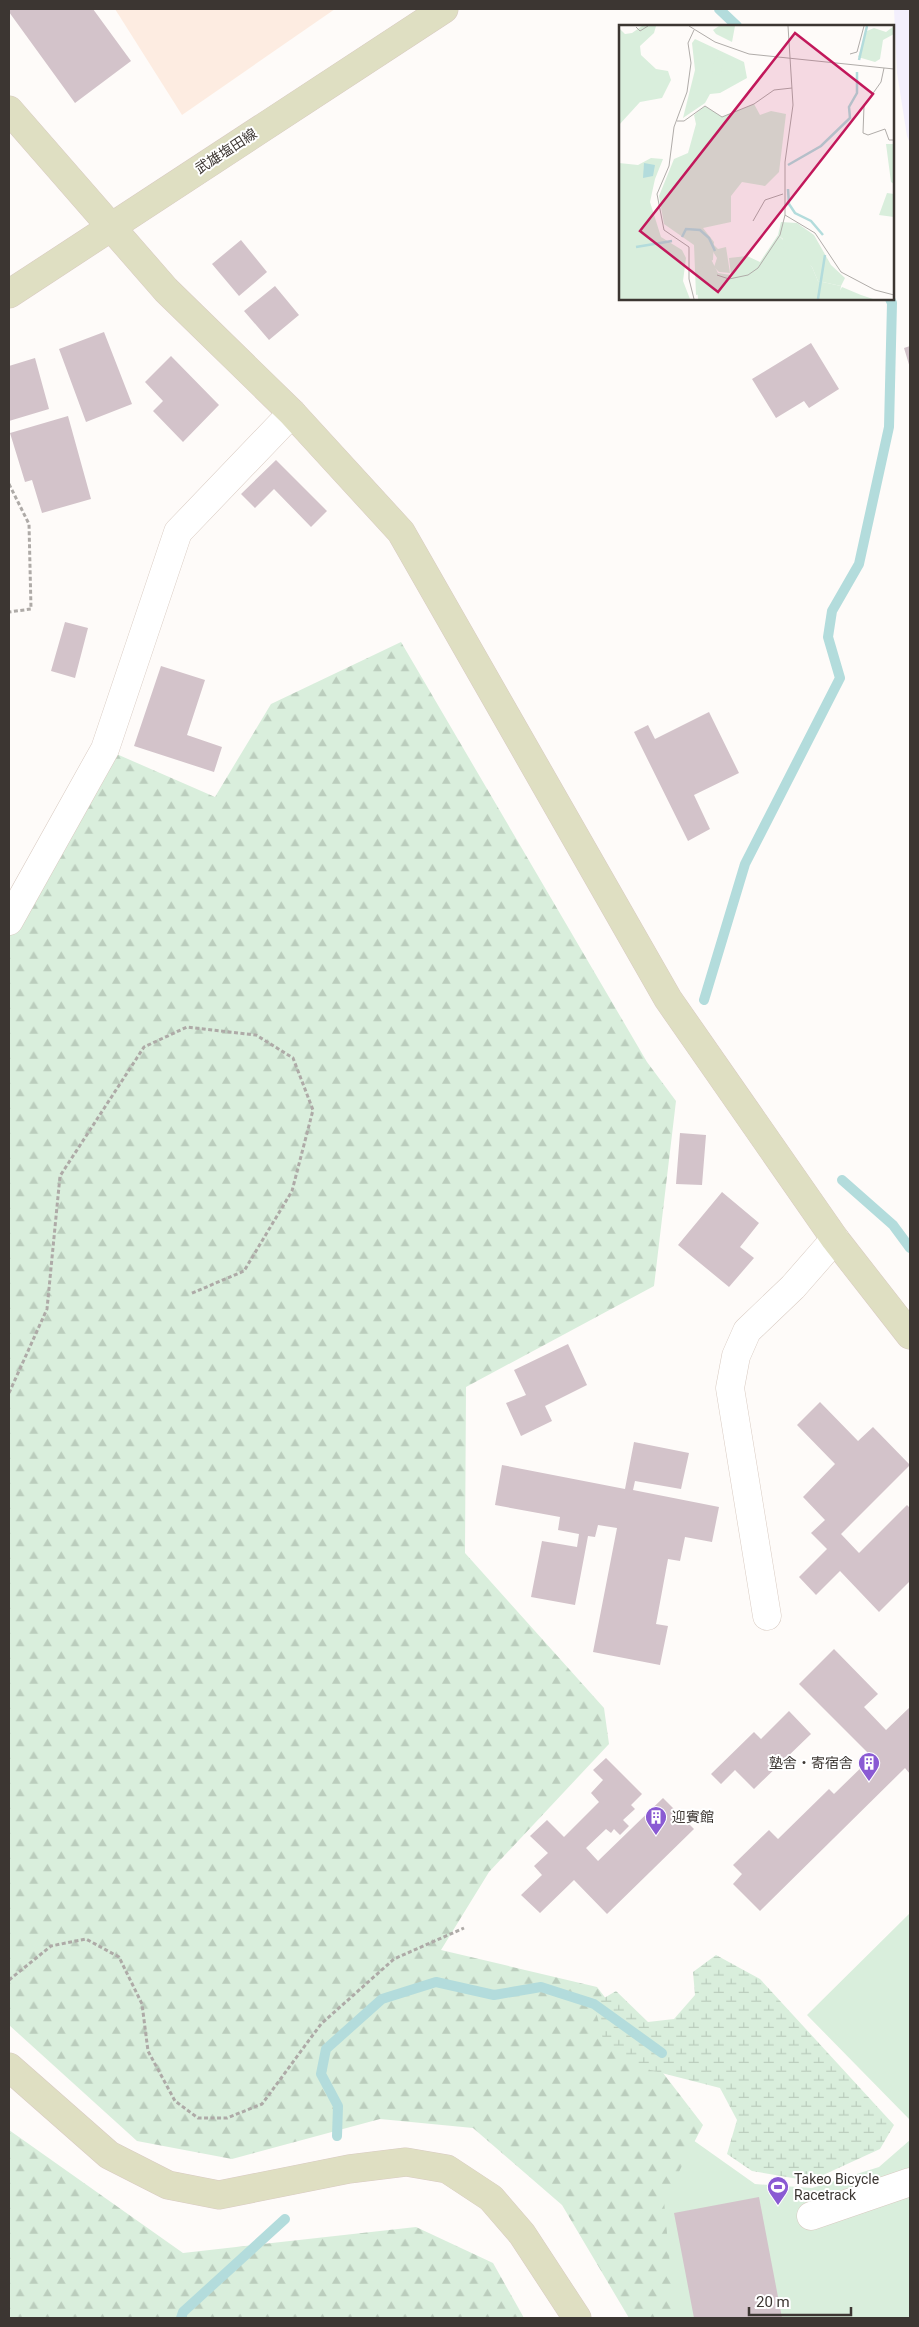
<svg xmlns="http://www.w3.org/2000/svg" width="919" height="2327" font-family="Roboto,'Noto Sans JP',sans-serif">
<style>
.built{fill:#fdece1}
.education{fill:#f3effd}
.grass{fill:#d9eedc}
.forest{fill:url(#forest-firs)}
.wetland{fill:url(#wetland-marsh)}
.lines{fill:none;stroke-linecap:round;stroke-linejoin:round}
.stream{stroke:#b3dcdc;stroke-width:10}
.building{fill:#d3c3ca}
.street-casing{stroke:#d9cbc2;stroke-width:29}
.secondary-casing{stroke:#d9cbc2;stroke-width:29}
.path{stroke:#aeaaa7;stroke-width:3;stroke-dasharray:4 2.5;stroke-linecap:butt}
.street{stroke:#fff;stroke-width:28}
.secondary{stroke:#dfdfc2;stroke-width:28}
.labels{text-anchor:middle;stroke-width:4;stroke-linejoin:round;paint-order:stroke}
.street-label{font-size:14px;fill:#3c3632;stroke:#fff}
.poi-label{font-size:14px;fill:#3c3632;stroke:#fff;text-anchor:start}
.inset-river{fill:none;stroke:#b3dcdc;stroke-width:2.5}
.inset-road{fill:none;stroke:#b0aca9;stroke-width:1}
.view{fill:#c2185b;fill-opacity:0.15;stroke:#c2185b;stroke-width:2.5}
.inset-edge{fill:none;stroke:#3c3632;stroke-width:2.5}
</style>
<defs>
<pattern id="forest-firs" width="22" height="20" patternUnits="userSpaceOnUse" patternTransform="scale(1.25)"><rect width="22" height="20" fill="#d9eedc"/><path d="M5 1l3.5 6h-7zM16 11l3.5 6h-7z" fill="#bbcdbd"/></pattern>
<pattern id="wetland-marsh" width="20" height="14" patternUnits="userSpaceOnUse" patternTransform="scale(1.25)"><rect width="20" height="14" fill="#d9eedc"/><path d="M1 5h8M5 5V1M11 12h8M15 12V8" fill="none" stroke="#bbcdbd"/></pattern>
</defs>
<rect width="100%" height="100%" fill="#fefbf9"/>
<path class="built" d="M115,9H335L182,115Z"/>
<path class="education" d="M894,9H910V143L907,136L897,73Z"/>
<path class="grass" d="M910,1913V2120L807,2015Z
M676,2128L755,2184L812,2188L879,2167L910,2140V2318H657L638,2223Z"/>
<path class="forest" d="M401,642L647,1062L676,1101L654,1286L466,1387L465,1553L604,1708L609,1744L489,1872L441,1950L597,1987L703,2125L664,2201L675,2318H629L562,2205L473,2128L380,2119L232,2159L137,2141L9,2025V921L105,749L215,797L271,704Z
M9,2130L183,2253L416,2227L493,2263L524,2318H9Z"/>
<path class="wetland" d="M716,1955L760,1979L894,2125L880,2149L810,2181L752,2171L727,2154L737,2120L720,2088L650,2070L604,2043L594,2004L616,1991L648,2022L674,2019L695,1995L693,1972Z"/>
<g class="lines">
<path class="stream" d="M719,9L737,26
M704,1000L745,864L840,678L828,637L832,611L859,564L889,427L892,303L890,299
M842,1180L893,1225L910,1248
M337,2136L338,2106L321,2074L326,2049L382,1999L436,1982L494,1995L541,1987L594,2004L662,2053
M181,2318L183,2312L285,2219"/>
</g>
<path class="building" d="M9,9H93L131,61L75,103L9,12Z
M241,240L267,272L239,296L212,264Z
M275,286L299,315L269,340L244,311Z
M104,332L132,404L86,422L59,349Z
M811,343L839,389L809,408L804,401L776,418L752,379Z
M910,346V368L904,348Z
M171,356L219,405L183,442L153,411L163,401L145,382Z
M35,358L49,409L9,421V366Z
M68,416L91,499L42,513L32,480L25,482L10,433Z
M276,460L327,511L311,527L274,489L255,508L241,494Z
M65,622L88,628L75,678L51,671Z
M161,666L205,680L187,735L222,747L214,772L134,746Z
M709,712L739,773L694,795L710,829L688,841L634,732L648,725L655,739Z
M680,1133L706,1135L702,1185L676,1184Z
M722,1192L759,1223L740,1247L754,1258L729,1287L678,1245Z
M568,1344L587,1385L545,1406L552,1421L521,1436L506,1403L526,1395L514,1370Z
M820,1402L858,1441L873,1427L910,1465L841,1534L859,1553L907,1505L910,1508V1581L879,1612L840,1571L816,1595L799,1577L827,1549L811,1533L825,1520L803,1497L835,1464L797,1425Z
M634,1442L689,1453L681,1489L635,1481L633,1490L719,1507L712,1542L685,1537L680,1561L668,1559L656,1624L668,1626L660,1665L593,1652L617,1528L598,1525L595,1537L588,1536L575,1605L531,1597L542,1541L577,1547L579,1534L558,1530L560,1517L495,1505L502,1465L625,1489Z
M834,1649L878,1694L864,1707L886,1730L910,1707V1774L905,1768L760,1911L733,1884L742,1874L733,1865L769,1830L778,1839L829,1789L834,1794L872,1757L799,1684Z
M789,1711L811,1734L754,1789L735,1770L721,1784L711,1774L754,1732L761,1739Z
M606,1758L642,1794L631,1805L635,1809L623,1820L629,1826L620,1835L614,1829L611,1833L606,1829L586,1848L598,1861L663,1798L694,1829L607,1914L574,1880L540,1913L521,1895L542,1875L534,1866L548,1853L530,1836L547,1820L564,1837L599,1802L591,1793L603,1780L593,1770Z
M759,2197L782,2318H694L674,2213Z"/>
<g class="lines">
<g class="street-casing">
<path id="street" d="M9,921L105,749L178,532L292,413
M767,1616L730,1388L736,1356L747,1331L793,1287L835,1239
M811,2216L910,2182"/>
</g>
<g class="secondary-casing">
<path id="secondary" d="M9,110L166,290L292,413L401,532L668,999L835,1239L910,1335
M9,294L444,9
M9,2067L109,2155L168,2185L219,2195L349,2169L406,2162L447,2169L491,2198L522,2234L577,2318"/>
</g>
<path class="path" d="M9,484L29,524L31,609L9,612
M9,1393L47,1309L60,1176L144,1047L187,1027L256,1035L293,1058L313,1110L292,1191L244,1271L190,1294
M9,1980L51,1946L86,1939L119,1957L142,2004L148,2051L175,2101L198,2118H227L262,2104L321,2024L394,1959L464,1928"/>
<use href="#street" class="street"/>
<use href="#secondary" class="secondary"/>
</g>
<defs>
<g id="building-pin" transform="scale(1.125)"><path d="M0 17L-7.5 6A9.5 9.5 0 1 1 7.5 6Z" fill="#8a5ad3" stroke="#fff"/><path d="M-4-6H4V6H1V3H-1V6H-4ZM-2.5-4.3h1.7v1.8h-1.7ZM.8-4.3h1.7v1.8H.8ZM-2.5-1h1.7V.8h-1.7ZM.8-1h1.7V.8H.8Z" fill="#fff"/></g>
<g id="stadium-pin" transform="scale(1.125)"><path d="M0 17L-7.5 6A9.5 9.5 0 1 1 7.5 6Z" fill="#8a5ad3" stroke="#fff"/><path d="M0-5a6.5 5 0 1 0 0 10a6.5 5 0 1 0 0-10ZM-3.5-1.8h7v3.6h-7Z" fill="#fff"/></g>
</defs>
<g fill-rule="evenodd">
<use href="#building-pin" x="869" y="1763"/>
<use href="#building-pin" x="656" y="1817"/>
<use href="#stadium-pin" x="778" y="2187"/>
</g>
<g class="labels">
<g class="street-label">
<text transform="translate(226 151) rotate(-33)" y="5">武雄塩田線</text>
</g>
<g class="poi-label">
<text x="853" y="1768" text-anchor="end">塾舎・寄宿舎</text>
<text x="672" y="1822">迎賓館</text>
<text x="794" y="2184">Takeo Bicycle<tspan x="794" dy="16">Racetrack</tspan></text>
</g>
</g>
<g transform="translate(619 25)">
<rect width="275" height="275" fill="#fefbf9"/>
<path d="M100,1H116L113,17L97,9L94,5ZM275,1V9L264,15L261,34L256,37L239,32L248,6L255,3L267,7ZM267,119H275V159L272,157ZM159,210L193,242L199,256L222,261L220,274H79L77,250L82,239L92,234L99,248L112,250L110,233L128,231L141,237Z" fill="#d9eedc"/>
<path d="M23,1H37L35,8L21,21L22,30L37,44L49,46L52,55L43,73L21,77L0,100V3L6,9L13,8ZM76,14L125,37L128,53L101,68L91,69L86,78L64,93L76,45L73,18ZM135,79L141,90L152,86L167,89L160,147L146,161L123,157L112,171V197L84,203L95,217L94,235L86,239L79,250L81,269L77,270L75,220L45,199L40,171L55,134L69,128L77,99L75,90L86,81L103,92ZM32,133L44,134L36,154L31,177L42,212L63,225L67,233L64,256L71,274H0V138L19,140ZM268,168L275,169V192L260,190ZM223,262L242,270L254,274H216Z" fill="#d9eedc"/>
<path d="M93,218L99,224L107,222L111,248L100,247L95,242L98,233L91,222Z" fill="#d9eedc"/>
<path d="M96,32L111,36L109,41L104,40L101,50L93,48Z" fill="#d9eedc"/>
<path d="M162,197L178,198L195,210L212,240L226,253L222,261L199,256L193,242L182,234L165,233L164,214L159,210Z" fill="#d9eedc"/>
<path d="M25,138L36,140L34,151L24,153Z" fill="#b3dcdc"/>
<path class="inset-river" d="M240,35L248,1M169,140L202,121L231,93L230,82L238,68V47M169,164L170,179L176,188L192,196L204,210M63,212L67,204L81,205L90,213L96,226M17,222L53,216M199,274L206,230"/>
<path class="inset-road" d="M70,1L96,17L130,29L275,44M17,2L21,6L29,1M231,29L238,27L245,1M265,43L262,57L245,81L244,108L249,110L266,104L270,115H275M58,96H65L86,81L103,92L135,79L155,65L173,63M166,190L196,208L222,247L256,265L275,270M134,196L146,175L164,169M98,250L110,254L129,250L139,243L161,210L166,190V137L174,80L169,1M75,274L70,254V222L45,205L38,169L50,141L55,102L68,67L72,38L69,18L75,5"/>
<path class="view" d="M176,8L254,69L99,267L21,206Z"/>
<rect width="275" height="275" class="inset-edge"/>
</g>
<rect width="919" height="2327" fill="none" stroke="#3c3632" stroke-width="20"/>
<path d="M749 2307v8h102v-8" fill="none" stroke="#3c3632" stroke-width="2.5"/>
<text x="756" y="2307" font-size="15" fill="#3c3632" stroke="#ffffff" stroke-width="4" paint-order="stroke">20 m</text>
</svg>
